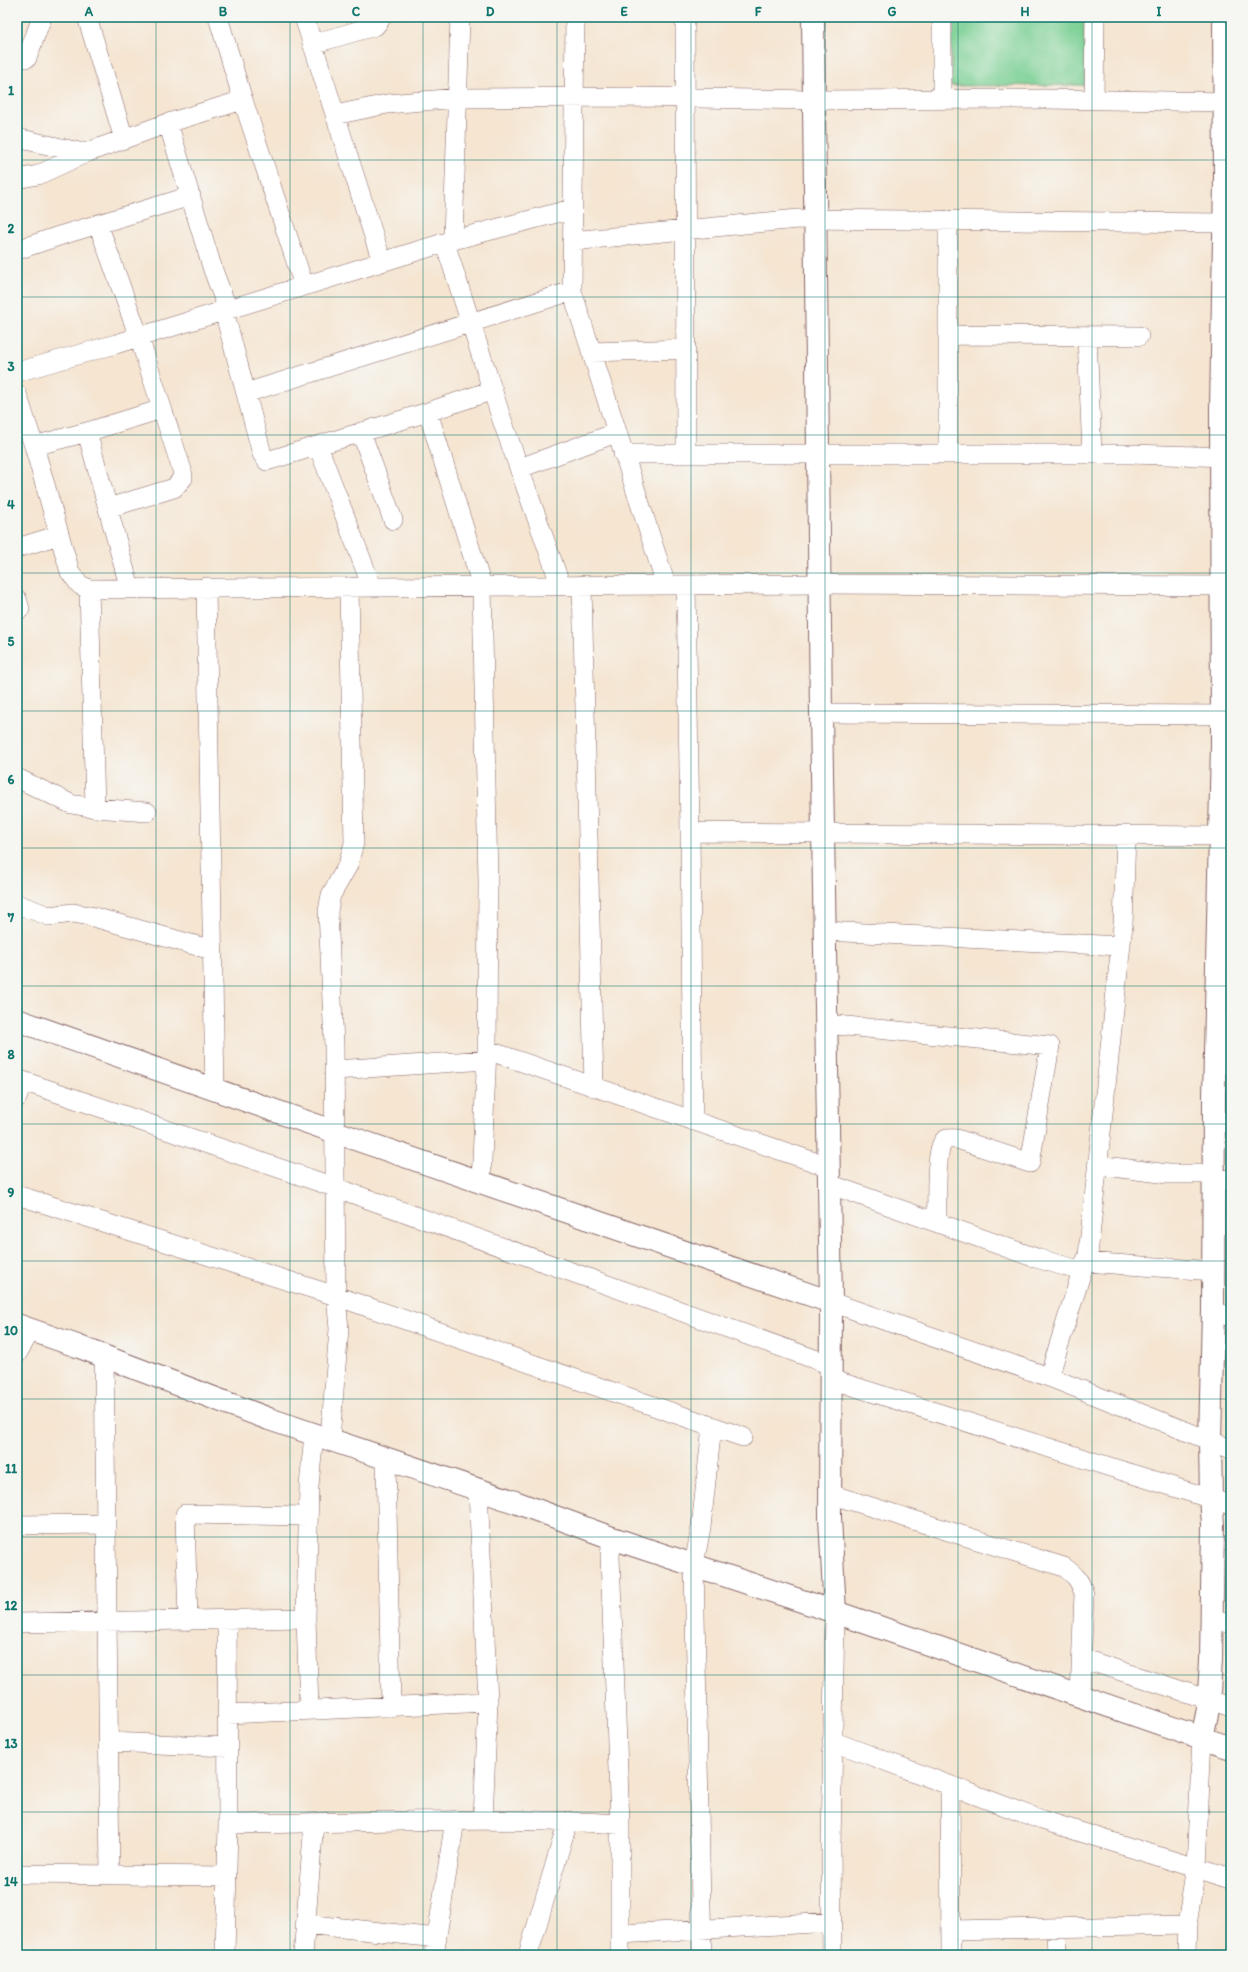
<svg xmlns="http://www.w3.org/2000/svg" width="1248" height="1972" font-family="Itim,sans-serif">
<style>
.green{fill:#7bd094;stroke:#627860}
.lines{fill:none;stroke-linecap:round;stroke-linejoin:round}
.street-casing{stroke:#866465;stroke-width:20}
.secondary-casing{stroke:#866465;stroke-width:24}
.street{stroke:#fff;stroke-width:19}
.secondary{stroke:#fff;stroke-width:22}
.grid{fill:none;stroke:#0f766e;stroke-width:1;stroke-opacity:0.55}
.neatline{fill:none;stroke:#0f766e;stroke-width:1.5}
.grid-label{font-size:13px;text-anchor:middle;font-weight:bold;fill:#0f766e}
</style>
<rect width="100%" height="100%" fill="#f6f6f2"/>
<filter id="ink" filterUnits="userSpaceOnUse"><feTurbulence type="fractalNoise" baseFrequency=".025" numOctaves="2"/><feDisplacementMap in="SourceGraphic" scale="8" xChannelSelector="R" yChannelSelector="G"/><feConvolveMatrix kernelMatrix="1 2 1 2 8 2 1 2 1" color-interpolation-filters="sRGB"/></filter>
<filter id="wash" filterUnits="userSpaceOnUse"><feTurbulence type="fractalNoise" baseFrequency=".012" numOctaves="4" result="noise"/><feDisplacementMap in="SourceGraphic" scale="16" xChannelSelector="R" yChannelSelector="G"/><feGaussianBlur stdDeviation="0.9" result="paint"/><feColorMatrix in="noise" values="0 0 0 0 0 0 0 0 0 0 0 0 0 0 0 0 0 1.4 0 .05"/><feComposite in="paint" operator="in"/></filter>
<g filter="url(#wash)">
<rect width="100%" height="100%" fill="#f5e5d1"/>
<path class="green" d="M951,17H1084L1085,85L951,86Z"/>
</g>
<g filter="url(#ink)">
<g class="lines">
<g class="street-casing">
<path id="street" d="M87,17L124,139
M304,17L382,262
M575,17L572,291L666,585
M685,17L686,454
M312,44L375,26L380,20L379,17
M27,58L42,17
M942,99V17
M243,100L304,286
M1094,100L1095,17
M335,115L387,104L458,98L640,97L815,100L1046,99L1231,102
M168,123L213,270L228,310
M17,138L79,152H88L168,123L243,100L218,17
M17,179L38,175L88,152
M948,220V454
M98,224L139,337L182,470L183,478L174,488L108,508
M453,240L572,209
M572,241L798,219L1224,223
M445,243L502,420L561,586
M17,250L62,235L191,196
M224,311L262,454L267,461L428,412L493,390
M948,335L1139,336
M1087,336L1092,454
M591,352L685,349
M17,372L116,344L453,240L460,17
M246,393L572,291
M17,394L34,446L87,432L130,589
M428,412L482,586L488,882L487,1050L481,1182
M87,432L162,409
M361,432L393,520
M34,446L70,572L80,585L89,589
M318,446L372,587
M623,454H1131L1231,457
M520,468L616,433
M17,548L59,535
M582,585L594,1087
M686,585L690,832L693,1121
M206,587L215,1090
M17,599L20,609L17,610
M821,713L1231,715
M17,778L71,804L95,808L89,589L820,584L1231,586
M95,808L147,812
M690,832L1220,836
M17,904L49,916L73,913L90,916L212,950
M825,931L1121,946
M826,1024L1050,1046L1030,1163L957,1139C952,1139 946,1137 943,1142C935,1154 937,1205 937,1221
M487,1050L829,1167
M335,1070L487,1060
M17,1079L337,1188L831,1365
M17,1098L23,1081
M1097,1165L1168,1174H1214
M1214,1178L1231,1180
M829,1184L1036,1258L1082,1271
M17,1195L336,1296L743,1437
M1085,1262L1214,1271
M831,1302L1049,1377L1082,1271L1088,1255L1123,925L1126,834
M1213,1311L1231,1317
M17,1354L31,1330
M104,1355L110,1875
M1049,1377L1231,1449
M830,1379L1231,1505
M330,1439L339,1329L336,1296L334,1045L328,911L331,895L348,865L354,843L349,587
M386,1459L391,1707
M478,1490L488,1702L483,1820
M830,1494L1064,1567C1075,1575 1080,1580 1084,1594L1080,1696
M17,1525L106,1524
M612,1538L610,1556L620,1824V1955
M306,1618L309,1710
M1212,1618L1231,1624
M188,1621L185,1514L308,1516
M17,1623L306,1618L309,1486L314,1434
M1081,1658L1231,1707
M227,1714L488,1702
M832,1741L1042,1820L1231,1879
M109,1742L228,1747
M950,1786L951,1955
M228,1824C359,1823 490,1816 620,1824
M17,1874L227,1876
M305,1924L437,1938
M1056,1929L1057,1955
M951,1930L1187,1925
M620,1934L832,1922
M225,1955L228,1824L227,1620
M303,1955L314,1823
M434,1955L455,1820
M528,1955L568,1821
M702,1955L694,1565L701,1527L712,1426
M832,1955L831,1846L835,1612
M1186,1955L1187,1925L1196,1867L1202,1738"/>
</g>
<g class="secondary-casing">
<path id="secondary" d="M813,17L821,713L831,1302L830,1517L835,1612
M17,1020L361,1141L831,1302
M17,1325L77,1346L269,1419L515,1502L612,1538L835,1612L1231,1748
M1202,1738L1208,1709L1211,1660L1213,1524L1211,1498L1210,1442L1213,1311L1214,1097L1222,745L1221,410L1225,179L1224,17"/>
</g>
<use href="#street" class="street"/>
<use href="#secondary" class="secondary"/>
</g>
</g>
<path class="grid" d="M156,17V1955M290,17V1955M423,17V1955M557,17V1955M691,17V1955M825,17V1955M958,17V1955M1092,17V1955M17,160H1231M17,297H1231M17,435H1231M17,573H1231M17,711H1231M17,848H1231M17,986H1231M17,1124H1231M17,1261H1231M17,1399H1231M17,1537H1231M17,1675H1231M17,1812H1231"/>
<rect width="1248" height="1972" fill="none" stroke="#f6f6f2" stroke-width="44"/>
<rect x="22" y="22" width="1204" height="1928" class="neatline"/>
<g class="grid-label">
<text x="89" y="16">A</text>
<text x="223" y="16">B</text>
<text x="356" y="16">C</text>
<text x="490" y="16">D</text>
<text x="624" y="16">E</text>
<text x="758" y="16">F</text>
<text x="892" y="16">G</text>
<text x="1025" y="16">H</text>
<text x="1159" y="16">I</text>
<text x="11" y="95">1</text>
<text x="11" y="233">2</text>
<text x="11" y="371">3</text>
<text x="11" y="509">4</text>
<text x="11" y="646">5</text>
<text x="11" y="784">6</text>
<text x="11" y="922">7</text>
<text x="11" y="1059">8</text>
<text x="11" y="1197">9</text>
<text x="11" y="1335">10</text>
<text x="11" y="1473">11</text>
<text x="11" y="1610">12</text>
<text x="11" y="1748">13</text>
<text x="11" y="1886">14</text>
</g>
</svg>
